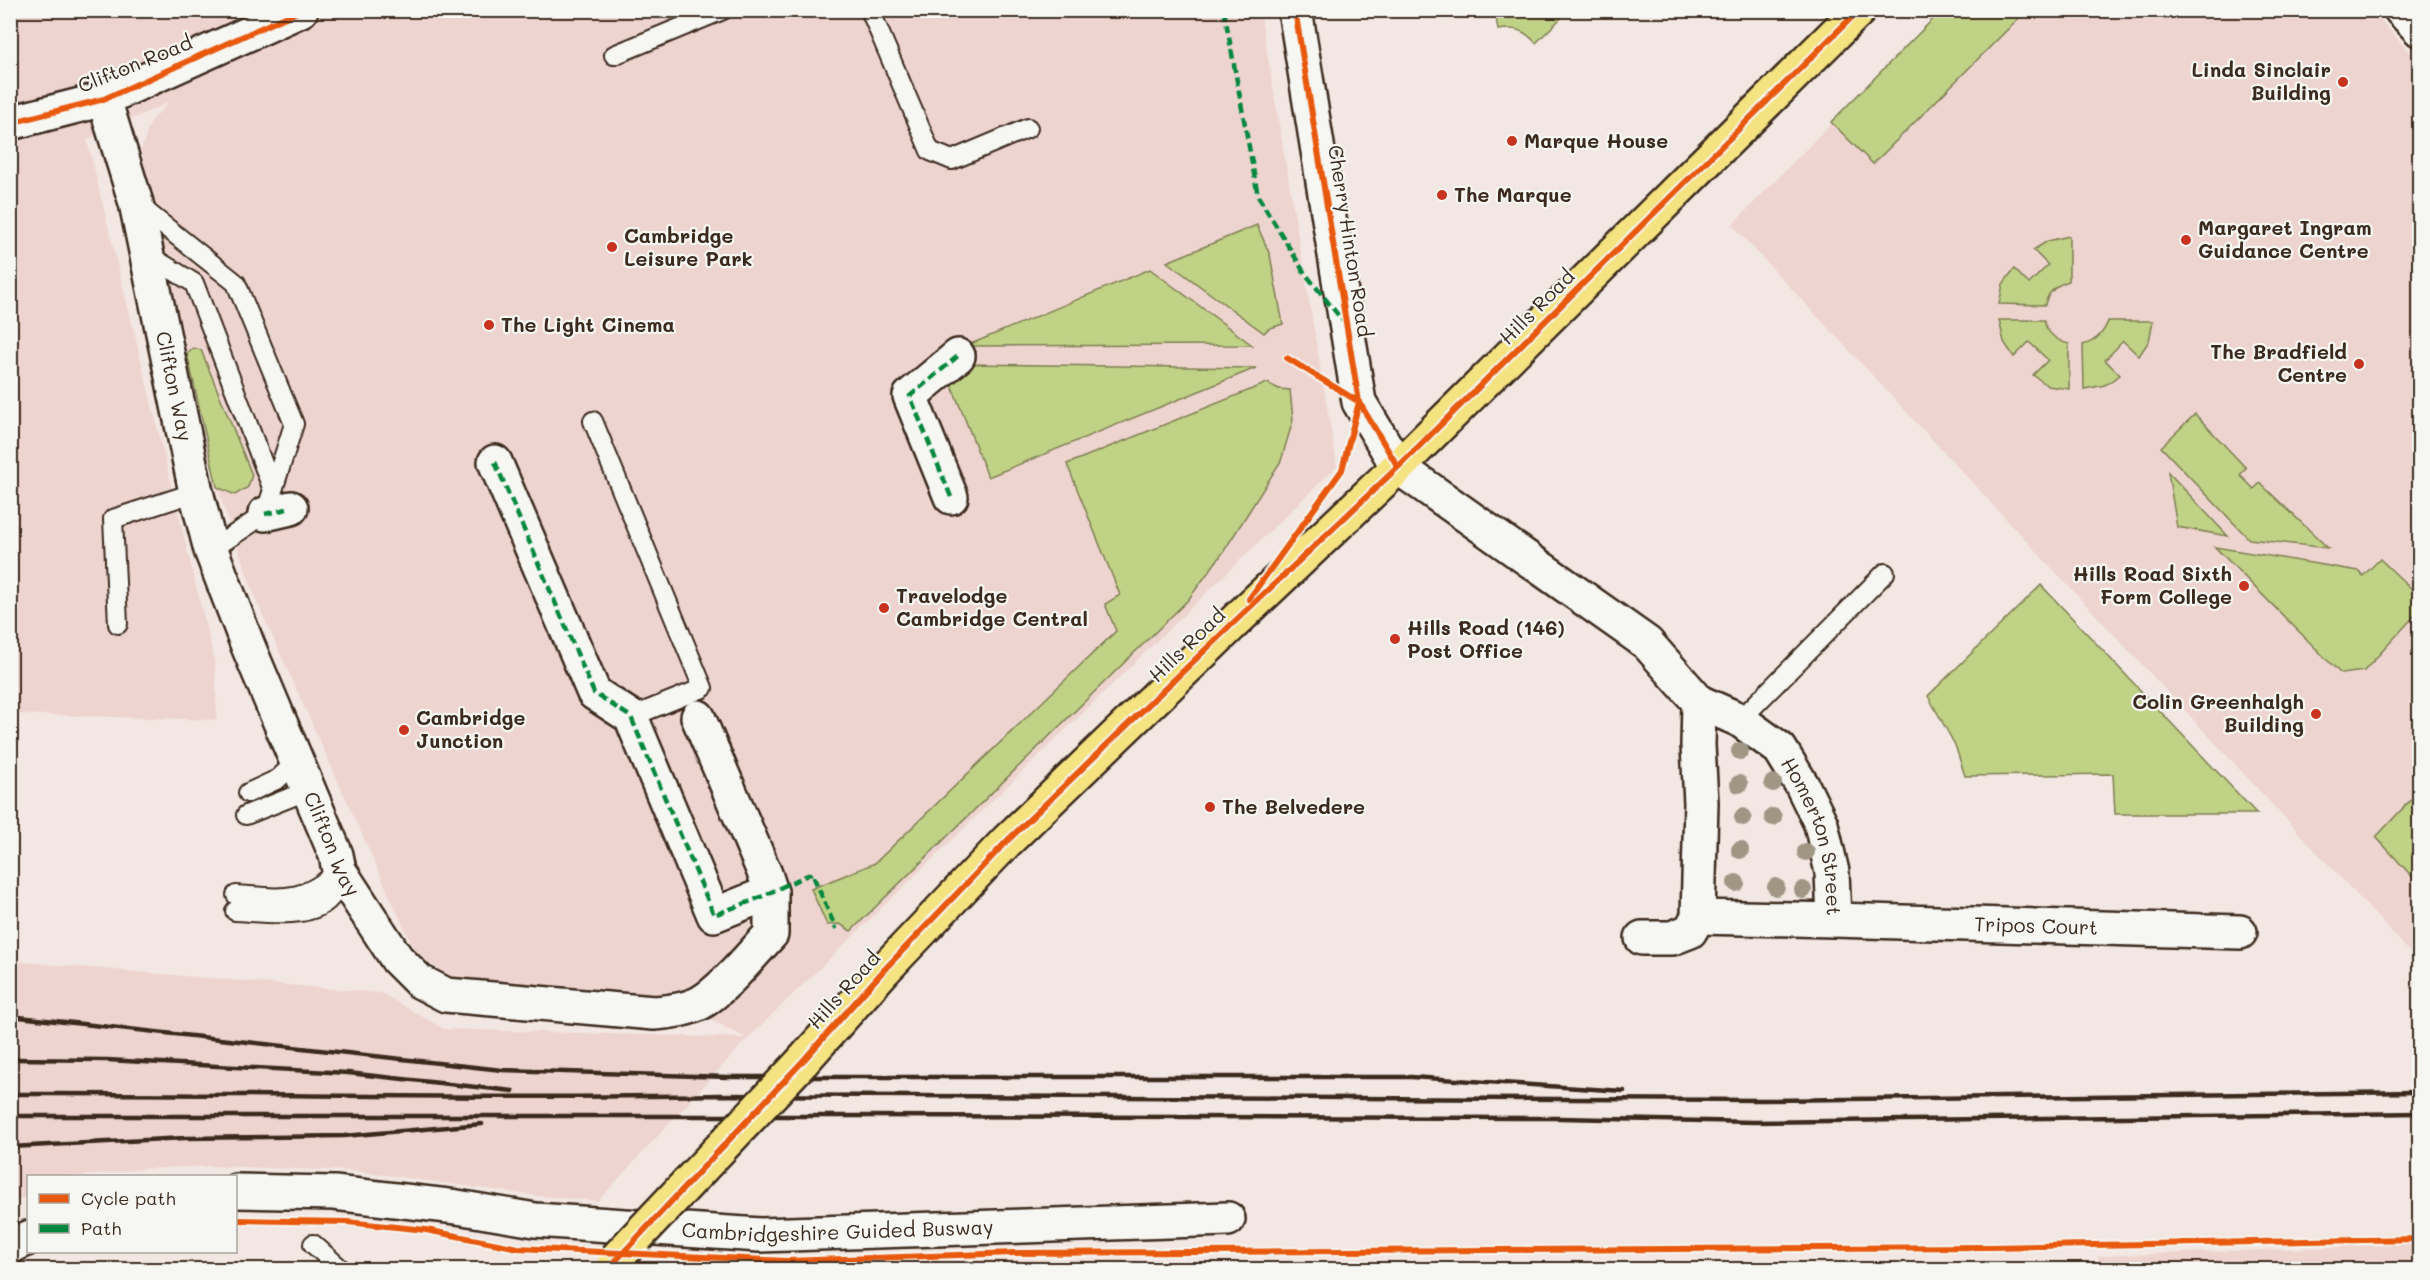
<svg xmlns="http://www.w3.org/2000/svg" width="2430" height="1280" font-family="Mali,sans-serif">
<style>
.built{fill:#eed4cf}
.green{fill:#c0d286;stroke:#7e7e52;stroke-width:1.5}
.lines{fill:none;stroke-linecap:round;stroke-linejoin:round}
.lane-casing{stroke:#3b2a1e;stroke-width:22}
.street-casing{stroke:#3b2a1e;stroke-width:38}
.secondary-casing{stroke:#3b2a1e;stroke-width:38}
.primary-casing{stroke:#3b2a1e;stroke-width:38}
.lane{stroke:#f6f6f2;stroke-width:18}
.street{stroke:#f6f6f2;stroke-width:33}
.secondary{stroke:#f6f6f2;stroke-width:33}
.primary{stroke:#f5e382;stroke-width:33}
.rail{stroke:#3b2a1e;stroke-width:4.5}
.primary-bridge-casing{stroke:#3b2a1e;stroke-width:38;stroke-linecap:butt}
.primary-bridge{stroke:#f5e382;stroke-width:33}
.quiet{stroke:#00873e;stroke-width:4.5;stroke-dasharray:9 4.5;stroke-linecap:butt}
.cycleway-casing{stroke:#f6f6f2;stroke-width:10}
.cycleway{stroke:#e8590c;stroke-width:6}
.tree{fill:#a09684}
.poi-dot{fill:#c8321e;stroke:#f6f6f2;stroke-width:2}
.labels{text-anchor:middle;stroke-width:4.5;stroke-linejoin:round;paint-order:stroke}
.street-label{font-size:20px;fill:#3b2a1e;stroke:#f6f6f2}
.poi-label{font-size:20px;font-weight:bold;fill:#3b2a1e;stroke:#f6f6f2;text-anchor:start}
</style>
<rect width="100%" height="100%" fill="#f2e7e2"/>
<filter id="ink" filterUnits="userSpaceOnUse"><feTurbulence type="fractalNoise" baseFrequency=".0167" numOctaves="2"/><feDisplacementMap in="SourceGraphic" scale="12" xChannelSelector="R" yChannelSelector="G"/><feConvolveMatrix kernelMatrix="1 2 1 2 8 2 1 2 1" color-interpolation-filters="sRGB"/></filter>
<g filter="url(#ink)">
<path class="built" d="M11,11H1260L1337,466L747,1039L598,1201L539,1196L355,1171L211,1166L141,1169L85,1176H28V1196L11,1203V961L381,993L444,1029L746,1038L677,1002L449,976L416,954L256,600L217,488L141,150L151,121L169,102L87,140L215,663L217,720L11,714Z
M1941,11H2372L2419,62V947L2410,952L1732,225Z
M2419,1244V1270H2101L2098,1256Z
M1137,1260L1156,1269H707L717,1261Z"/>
<path class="green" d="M1495,11V10L1568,11L1536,43C1524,30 1516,27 1498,30Z
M1941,11H2026L1873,164L1831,122Z
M1257,225L1270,255L1283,324L1268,329L1264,333L1167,262Z
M2069,236V281C2057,284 2047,293 2045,305L1999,304L2003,284L2014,269L2029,284L2048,265L2033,250L2048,241Z
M1150,269L1252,345L966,346Z
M1999,320H2044C2046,333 2057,341 2069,344V389L2048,386L2033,375L2048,360L2029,342L2014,357L2004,342Z
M2108,321H2153L2149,341L2139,356L2123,341L2105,360L2120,375L2105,385L2084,389L2083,345C2096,341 2104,333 2108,321Z
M193,348L201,350L252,475L248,487L235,495L217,487L187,353Z
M968,364L1256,368L988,477L951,384L965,372Z
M1267,383L1279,389L1290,390L1293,420L1281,461L1224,551L1188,600L851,931L840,924L827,925L811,889L875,863L1116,631L1105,604L1120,595L1067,464Z
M2195,414L2246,468L2240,475L2254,489L2260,483L2328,548L2249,539L2161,447Z
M2168,472L2228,536L2177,527Z
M2215,547L2359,571L2363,576L2380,559L2419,596V611L2364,671L2341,674Z
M2041,585L2257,814H2115L2113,774L1965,776L1955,745L1928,696Z
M2419,791V884L2376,837Z"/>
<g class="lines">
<g class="lane-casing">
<path id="lane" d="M870,10L930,151L952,160L1028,128
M614,55L723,10
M137,204L236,283L294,424L273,490
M148,255L194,283L273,490L265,514L211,550
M593,421L703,688L631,717
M118,624L113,519L196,492
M1740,720L1885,573
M248,793L278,779L297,761
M246,815L309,790
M236,895C282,898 302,904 339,870
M235,911C264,912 321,923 336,889C338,884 338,876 339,870
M313,1244L342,1270"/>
</g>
<g class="street-casing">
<g id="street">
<path d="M2401,10L2420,30"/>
<path id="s1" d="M104,99L136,203L196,492L211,550L248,646L336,855L339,870L397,959L419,981L446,995L654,1013C669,1012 686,1010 700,1003C722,991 753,953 771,934V892L765,874L698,717"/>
<path d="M10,123L104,99L301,10"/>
<path d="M495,462L594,693L631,717L714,915L771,892"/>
<path id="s2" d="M1398,467L1647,643L1699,702L1740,720L1780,749L1802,785L1821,824L1832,872L1834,920L1698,917"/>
<path d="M951,497L910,396L958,356"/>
<path d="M265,514L291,508"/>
<path id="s3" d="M1834,920L2240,932"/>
<path d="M1642,938H1672L1690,931L1698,917L1701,803L1698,745L1699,702"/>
<path id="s4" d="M236,1191L334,1193L457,1207L535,1220L760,1235L1228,1219"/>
<path d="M10,1247L28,1238"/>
</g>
</g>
<g class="secondary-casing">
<path id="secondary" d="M1295,10L1359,402L1398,467"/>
</g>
<g class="primary-casing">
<path id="primary" d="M802,1062L884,970L1007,841L1230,626L1398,467L1859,10"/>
</g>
<use href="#lane" class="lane"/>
<use href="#street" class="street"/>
<use href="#secondary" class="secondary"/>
<use href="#primary" class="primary"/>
<path class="rail" d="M10,1016L502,1070L728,1077H1411L1624,1091
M10,1059L107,1060L348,1073L513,1091
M10,1094C246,1093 482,1100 718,1095L1761,1100L2420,1092
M10,1116H859L1559,1118L1755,1122L2420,1113
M10,1147L185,1138L344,1136L482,1124"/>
<g class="primary-bridge-casing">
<path id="primary-bridge" d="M615,1260L802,1062"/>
</g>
<use href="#primary-bridge" class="primary-bridge"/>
<path class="quiet" d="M1224,10L1258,196L1304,272L1343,321
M495,462L594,693L631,717L714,915L754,900L812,873L836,929
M951,497L910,396L958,356
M265,514L291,508"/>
<g class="cycleway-casing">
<path id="cycleway" d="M1295,10L1359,402L1398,467
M10,123L104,99L301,10
M1249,599L1342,470L1359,402L1287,358
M236,1220L347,1222L426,1230L518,1248L787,1261L1015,1253L1990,1247L2420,1239
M607,1270L802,1062L884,970L1007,841L1230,626L1398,467L1859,10"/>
</g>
<use href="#cycleway" class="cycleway"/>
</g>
<g class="tree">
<circle cx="1740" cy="751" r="9"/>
<circle cx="1773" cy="783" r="9"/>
<circle cx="1739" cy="784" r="9"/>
<circle cx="1743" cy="817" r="9"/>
<circle cx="1773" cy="817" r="9"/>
<circle cx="1740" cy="850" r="9"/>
<circle cx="1806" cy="852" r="9"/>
<circle cx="1736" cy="883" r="9"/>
<circle cx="1776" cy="887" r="9"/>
<circle cx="1803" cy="890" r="9"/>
</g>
</g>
<g class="poi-dot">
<circle cx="2343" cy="82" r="6"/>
<circle cx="1512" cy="141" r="6"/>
<circle cx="1442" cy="195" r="6"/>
<circle cx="2186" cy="240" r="6"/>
<circle cx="612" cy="247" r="6"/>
<circle cx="489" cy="325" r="6"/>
<circle cx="2359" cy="364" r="6"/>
<circle cx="2244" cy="586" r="6"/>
<circle cx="884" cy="608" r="6"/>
<circle cx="1395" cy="639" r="6"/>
<circle cx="2316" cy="714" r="6"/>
<circle cx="404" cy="730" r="6"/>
<circle cx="1210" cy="807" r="6"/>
</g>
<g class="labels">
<g class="street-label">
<text transform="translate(135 64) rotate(-22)" y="7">Clifton Road</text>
<text transform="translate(1350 241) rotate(81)" y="7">Cherry Hinton Road</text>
<text transform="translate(1537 307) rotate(-45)" y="7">Hills Road</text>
<text dy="7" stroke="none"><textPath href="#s1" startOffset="296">Clifton Way</textPath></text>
<text transform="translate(1187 645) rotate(-44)" y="7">Hills Road</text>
<text dy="7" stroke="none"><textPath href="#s2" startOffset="573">Homerton Street</textPath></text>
<text dy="7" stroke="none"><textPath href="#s1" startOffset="782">Clifton Way</textPath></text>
<text dy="7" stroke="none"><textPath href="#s3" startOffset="202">Tripos Court</textPath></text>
<text transform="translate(844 990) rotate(-48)" y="7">Hills Road</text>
<text dy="7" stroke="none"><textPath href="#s4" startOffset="604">Cambridgeshire Guided Busway</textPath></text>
</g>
<g class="poi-label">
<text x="2331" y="77" text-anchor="end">Linda Sinclair<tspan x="2331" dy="23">Building</tspan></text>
<text x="1524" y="148">Marque House</text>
<text x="1454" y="202">The Marque</text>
<text x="2198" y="235">Margaret Ingram<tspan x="2198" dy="23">Guidance Centre</tspan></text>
<text x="624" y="243">Cambridge<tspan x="624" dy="23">Leisure Park</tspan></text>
<text x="501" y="332">The Light Cinema</text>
<text x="2347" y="359" text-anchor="end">The Bradfield<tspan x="2347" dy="23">Centre</tspan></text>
<text x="2232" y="581" text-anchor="end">Hills Road Sixth<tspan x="2232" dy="23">Form College</tspan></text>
<text x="896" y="603">Travelodge<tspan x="896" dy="23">Cambridge Central</tspan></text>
<text x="1407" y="635">Hills Road (146)<tspan x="1407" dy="23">Post Office</tspan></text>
<text x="2304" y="709" text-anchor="end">Colin Greenhalgh<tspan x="2304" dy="23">Building</tspan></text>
<text x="416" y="725">Cambridge<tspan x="416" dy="23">Junction</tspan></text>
<text x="1222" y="814">The Belvedere</text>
</g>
</g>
<rect width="2430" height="1280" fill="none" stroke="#f6f6f2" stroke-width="36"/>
<rect x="18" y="18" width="2394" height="1244" fill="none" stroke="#3b2a1e" stroke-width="2" filter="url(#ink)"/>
<rect x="27" y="1175" width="210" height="78" fill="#f6f6f2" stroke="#aba49d" stroke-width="1.5"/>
<rect x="39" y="1194" width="30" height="9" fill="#e8590c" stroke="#aba49d" stroke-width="1.5"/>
<text x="81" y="1205" font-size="18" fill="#3b2a1e">Cycle path</text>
<rect x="39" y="1224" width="30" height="9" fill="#00873e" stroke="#aba49d" stroke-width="1.5"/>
<text x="81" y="1235" font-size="18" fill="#3b2a1e">Path</text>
</svg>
